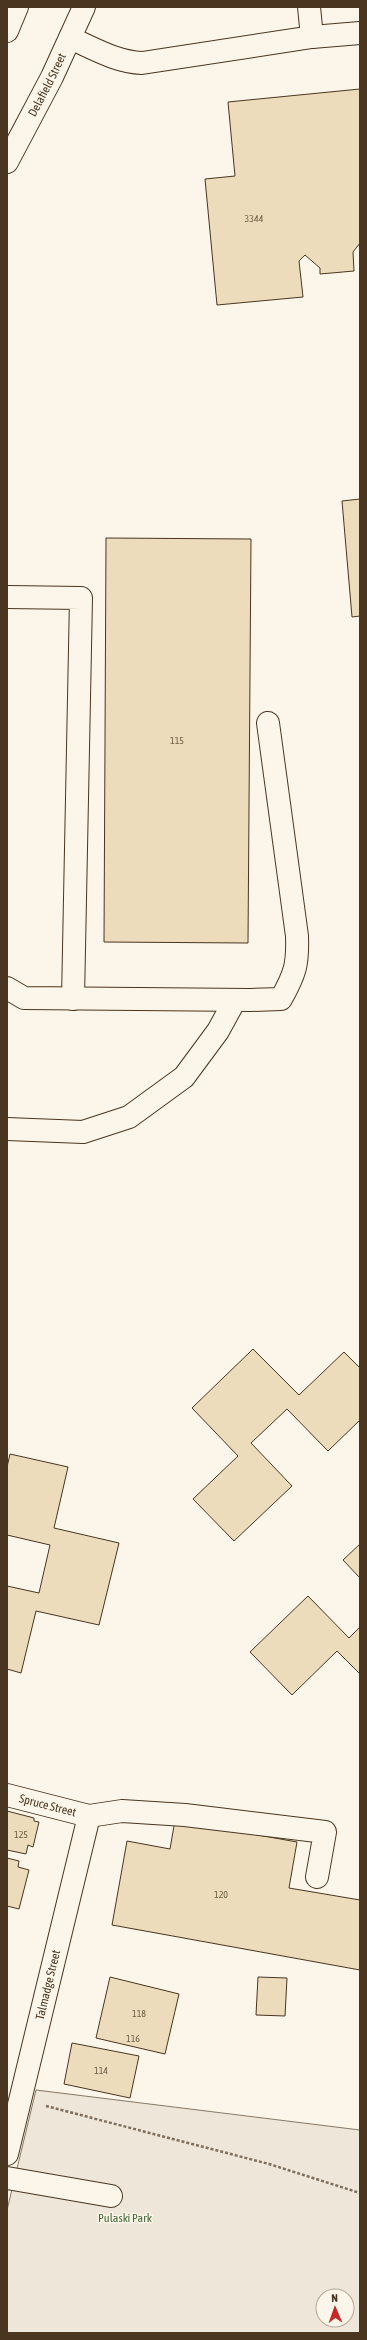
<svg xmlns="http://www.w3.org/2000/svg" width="367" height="2340" font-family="'Asap Condensed',sans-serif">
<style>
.green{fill:#ede6d9;stroke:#887966;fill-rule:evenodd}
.building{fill:#ecdcbc;stroke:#4a3520}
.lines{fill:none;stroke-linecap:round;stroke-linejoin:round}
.minor-casing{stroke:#4a3520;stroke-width:24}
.highway-casing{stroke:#4a3520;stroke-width:24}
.path{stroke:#7f6f5c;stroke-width:2.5;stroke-dasharray:3 2;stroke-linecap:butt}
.minor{stroke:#fbf6e9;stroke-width:22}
.highway{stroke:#fbf6e9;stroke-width:22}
.labels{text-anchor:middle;stroke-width:3;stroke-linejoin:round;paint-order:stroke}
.number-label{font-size:10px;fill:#725f47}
.street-label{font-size:12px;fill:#4a3520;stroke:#fbf6e9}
.park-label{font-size:12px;fill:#436837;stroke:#fbf6e9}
</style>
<rect width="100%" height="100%" fill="#fbf6e9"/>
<path class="green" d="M36,2090L360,2130V2333H7V2210ZM323,2296H347V2320H323Z"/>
<path class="building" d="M360,89V243L353,252L354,271L320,274V268L305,255L299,261L303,297L217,305L205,179L235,176L228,102Z
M360,499V616L352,617L342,501Z
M106,538L251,539L248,943L104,942Z
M253,1349L299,1395L344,1352L360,1368V1420L328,1451L287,1409L251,1443L292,1486L234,1541L193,1499L238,1456L192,1408Z
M10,1454L68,1467L54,1528L119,1543L99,1625L36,1611L21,1673L7,1669V1586L39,1593L50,1545L7,1535V1467Z
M360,1544V1578L343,1560Z
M308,1596L349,1638L360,1627V1674L337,1651L292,1695L250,1652Z
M7,1811L34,1818V1821L39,1822L33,1847L28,1845L26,1854L7,1850Z
M175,1820L297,1842L289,1888L360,1900V1970L112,1925L127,1841L170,1849Z
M7,1858L19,1861L18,1867L29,1870L19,1909L7,1906Z
M110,1977L179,1994L165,2054L96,2038Z
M258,1977L287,1978L285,2016L256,2015Z
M72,2043L139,2056L130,2098L64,2084Z"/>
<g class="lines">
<g class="minor-casing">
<g id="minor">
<path d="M312,37L360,33"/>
<path d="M70,38C93,48 116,62 142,63L312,37L309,7"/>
<path d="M7,597L81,598L73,999"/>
<path d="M7,988L24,998L250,1000L281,999C295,974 298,965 297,936L268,723"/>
<path d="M7,1129L83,1132L129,1117L184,1077L218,1031L235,1000"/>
<path id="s1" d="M7,1795L89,1816L122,1811L185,1815L325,1832L317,1877"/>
<path id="s2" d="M7,2154L89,1816"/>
<path d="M7,2178L111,2196"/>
</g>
</g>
<g class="highway-casing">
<g id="highway">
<path d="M7,31L17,7"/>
<path id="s3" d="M7,162L52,77L84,7"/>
</g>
</g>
<path class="path" d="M46,2106L269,2164L360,2193"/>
<use href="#minor" class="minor"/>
<use href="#highway" class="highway"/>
</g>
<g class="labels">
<g class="number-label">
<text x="254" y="222">3344</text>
<text x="177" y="744">115</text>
<text x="21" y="1838">125</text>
<text x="221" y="1898">120</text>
<text x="139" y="2017">118</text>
<text x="133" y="2042">116</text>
<text x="101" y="2074">114</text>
</g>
<g class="street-label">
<text dy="4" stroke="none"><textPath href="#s3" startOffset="87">Delafield Street</textPath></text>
<text dy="4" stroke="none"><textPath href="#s1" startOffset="42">Spruce Street</textPath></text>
<text dy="4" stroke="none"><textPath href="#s2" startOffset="174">Talmadge Street</textPath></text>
</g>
<g class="park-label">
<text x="125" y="2222">Pulaski Park</text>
</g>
</g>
<rect width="367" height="2340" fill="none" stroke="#4a3520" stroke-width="16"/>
<g transform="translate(335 2308) rotate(358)"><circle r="19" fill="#fbf6e9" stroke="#b4a999"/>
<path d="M0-3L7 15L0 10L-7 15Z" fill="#c62828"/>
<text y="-6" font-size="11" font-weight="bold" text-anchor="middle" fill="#4a3520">N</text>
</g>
</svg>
